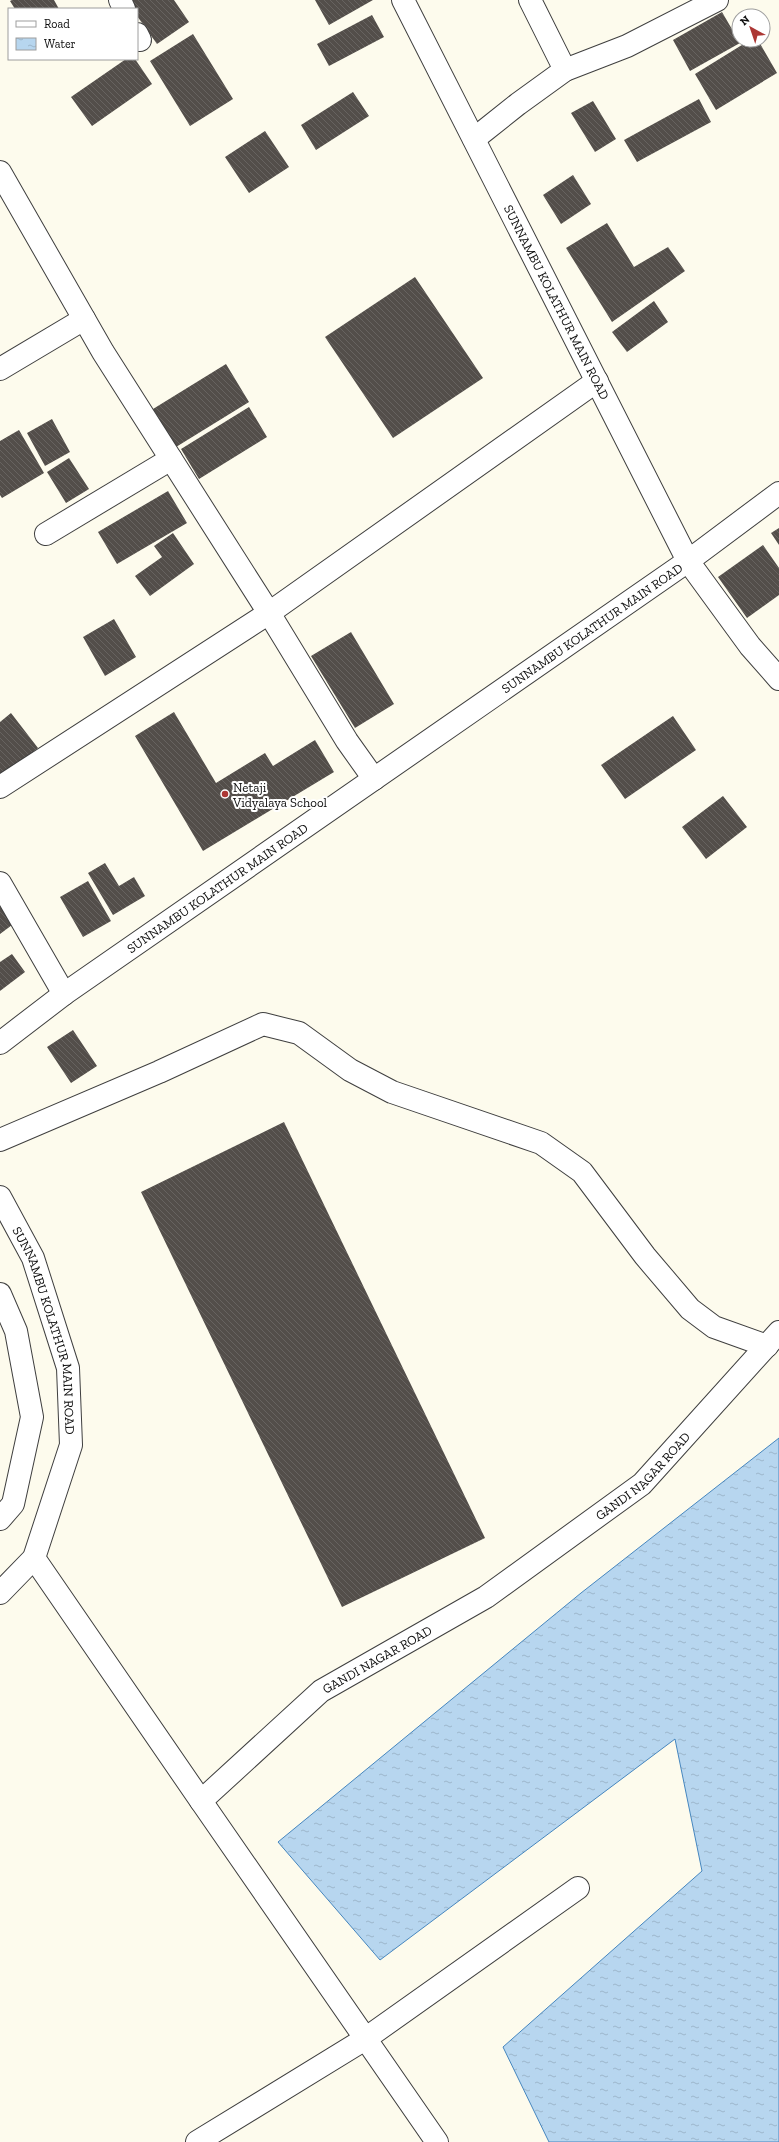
<svg xmlns="http://www.w3.org/2000/svg" width="779" height="2142" font-family="'Zilla Slab',serif">
<style>
.water{fill:url(#water-ripples);stroke:#4686be}
.building{fill:url(#building-back-hatch)}
.lines{fill:none;stroke-linecap:round;stroke-linejoin:round}
.minor-casing{stroke:#3f3f3f;stroke-width:24}
.tertiary-casing{stroke:#3f3f3f;stroke-width:24}
.minor{stroke:#fff;stroke-width:22}
.tertiary{stroke:#fff;stroke-width:22}
.poi-dot{fill:#ac3734;stroke:#fff;stroke-width:1.5}
.labels{text-anchor:middle;stroke-width:4;stroke-linejoin:round;paint-order:stroke}
.street-label{font-size:13px;fill:#0c0c0c;stroke:#fff}
.poi-label{font-size:13px;fill:#0c0c0c;stroke:#fff;text-anchor:start}
</style>
<defs>
<pattern id="water-ripples" width="26" height="14" patternUnits="userSpaceOnUse"><rect width="26" height="14" fill="#b7d6ef"/><path d="M2 4q2-2 4 0t4 0M15 11q2-2 4 0t4 0" fill="none" stroke="#9cb6cc"/></pattern>
<pattern id="building-back-hatch" width="6" height="6" patternUnits="userSpaceOnUse"><rect width="6" height="6" fill="#534e4a"/><path d="M-1 5l2 2M0 0l6 6M5-1l2 2" fill="none" stroke="#676360"/></pattern>
</defs>
<rect width="100%" height="100%" fill="#fdfbed"/>
<path class="water" d="M779,1438V2142H549L503,2047L702,1871L675,1739L380,1960L278,1842L581,1593Z"/>
<path class="building" d="M12,0H54L59,9H15L10,1Z
M126,0H174L189,22L157,44L137,16V9H133Z
M315,0H373L329,25Z
M722,12L740,43L690,71L673,40Z
M372,15L384,37L329,66L317,44Z
M193,34L233,99L190,126L150,61Z
M750,40H758L777,73L716,110L695,74Z
M126,59H135L152,84L92,126L71,97Z
M353,92L369,116L316,150L301,125Z
M699,99L711,122L637,162L624,140Z
M593,101L616,139L595,152L571,113Z
M265,131L289,167L249,193L225,157Z
M573,175L591,204L561,224L543,195Z
M607,223L634,267L668,247L685,271L612,322L566,248Z
M415,277L483,378L393,438L325,337Z
M654,301L668,322L627,352L612,332Z
M226,364L249,402L176,447L153,409Z
M249,407L267,437L199,479L181,449Z
M52,419L70,452L45,466L27,433Z
M19,430L44,473L2,498L0,495V441Z
M69,458L89,489L66,503L47,472Z
M168,491L187,523L117,564L98,532Z
M779,528V545L771,533Z
M173,533L194,564L150,596L135,576L162,557L154,546Z
M763,545L779,568V595L747,618L718,577Z
M114,619L136,657L105,676L83,637Z
M351,632L394,704L355,728L311,656Z
M174,712L216,783L265,753L273,766L315,740L334,772L203,851L135,736Z
M11,713L38,748L0,778V722Z
M673,716L696,750L625,799L601,765Z
M723,796L747,827L706,859L682,827Z
M105,863L119,886L134,877L145,896L113,915L88,873Z
M88,881L111,921L83,937L60,897Z
M0,906L12,925L0,934Z
M12,954L25,972L0,991V962Z
M73,1030L97,1066L71,1083L47,1047Z
M284,1122L485,1538L342,1607L141,1192Z"/>
<g class="lines">
<g class="minor-casing">
<g id="minor">
<path d="M120,0L124,9"/>
<path d="M530,0L565,70"/>
<path d="M137,34L140,40"/>
<path d="M474,139L518,104L565,70L627,46L717,0"/>
<path d="M0,172L103,352L269,613L347,741L374,779"/>
<path d="M0,369L84,319"/>
<path d="M779,493L688,561L750,646L779,679"/>
<path d="M46,534L171,459"/>
<path d="M0,787L269,613L597,381"/>
<path d="M0,883L64,994"/>
<path d="M0,1140L159,1072L263,1024L299,1033L350,1070L392,1092L541,1143L582,1172L645,1256L690,1309L714,1327L767,1346"/>
<path id="s1" d="M34,1558L201,1801L321,1691L486,1597L642,1484L779,1332"/>
<path d="M201,1801L437,2142"/>
<path d="M197,2142L365,2039L578,1888"/>
</g>
</g>
<g class="tertiary-casing">
<g id="tertiary">
<path id="s2" d="M0,1043L64,994L688,561L403,0"/>
<path id="s3" d="M0,1197L33,1258L68,1368L71,1445L34,1558L0,1593"/>
<path d="M0,1294L16,1331L32,1417L13,1504L0,1519"/>
</g>
</g>
<use href="#minor" class="minor"/>
<use href="#tertiary" class="tertiary"/>
</g>
<circle class="poi-dot" cx="225" cy="794" r="4"/>
<g class="labels">
<g class="street-label">
<text transform="translate(557 302) rotate(63)" y="5">SUNNAMBU KOLATHUR MAIN ROAD</text>
<text dy="5" stroke="none"><textPath href="#s2" startOffset="723">SUNNAMBU KOLATHUR MAIN ROAD</textPath></text>
<text dy="5" stroke="none"><textPath href="#s2" startOffset="267">SUNNAMBU KOLATHUR MAIN ROAD</textPath></text>
<text dy="5" stroke="none"><textPath href="#s3" startOffset="143">SUNNAMBU KOLATHUR MAIN ROAD</textPath></text>
<text dy="5" stroke="none"><textPath href="#s1" startOffset="846">GANDI NAGAR ROAD</textPath></text>
<text dy="5" stroke="none"><textPath href="#s1" startOffset="522">GANDI NAGAR ROAD</textPath></text>
</g>
<g class="poi-label">
<text x="233" y="792">Netaji<tspan x="233" dy="15">Vidyalaya School</tspan></text>
</g>
</g>
<rect x="8" y="8" width="130" height="52" fill="#ffffff" stroke="#9e9e9e"/>
<rect x="16" y="21" width="20" height="6" fill="#ffffff" stroke="#9e9e9e"/>
<text x="44" y="28" font-size="12" fill="#0c0c0c">Road</text>
<rect x="16" y="38" width="20" height="12" fill="url(#water-ripples)" stroke="#9e9e9e"/>
<text x="44" y="48" font-size="12" fill="#0c0c0c">Water</text>
<g transform="translate(751 28) rotate(320)"><circle r="19" fill="#ffffff" stroke="#9e9e9e"/>
<path d="M0-3L7 15L0 10L-7 15Z" fill="#ac3734"/>
<text y="-6" font-size="11" font-weight="bold" text-anchor="middle" fill="#0c0c0c">N</text>
</g>
</svg>
